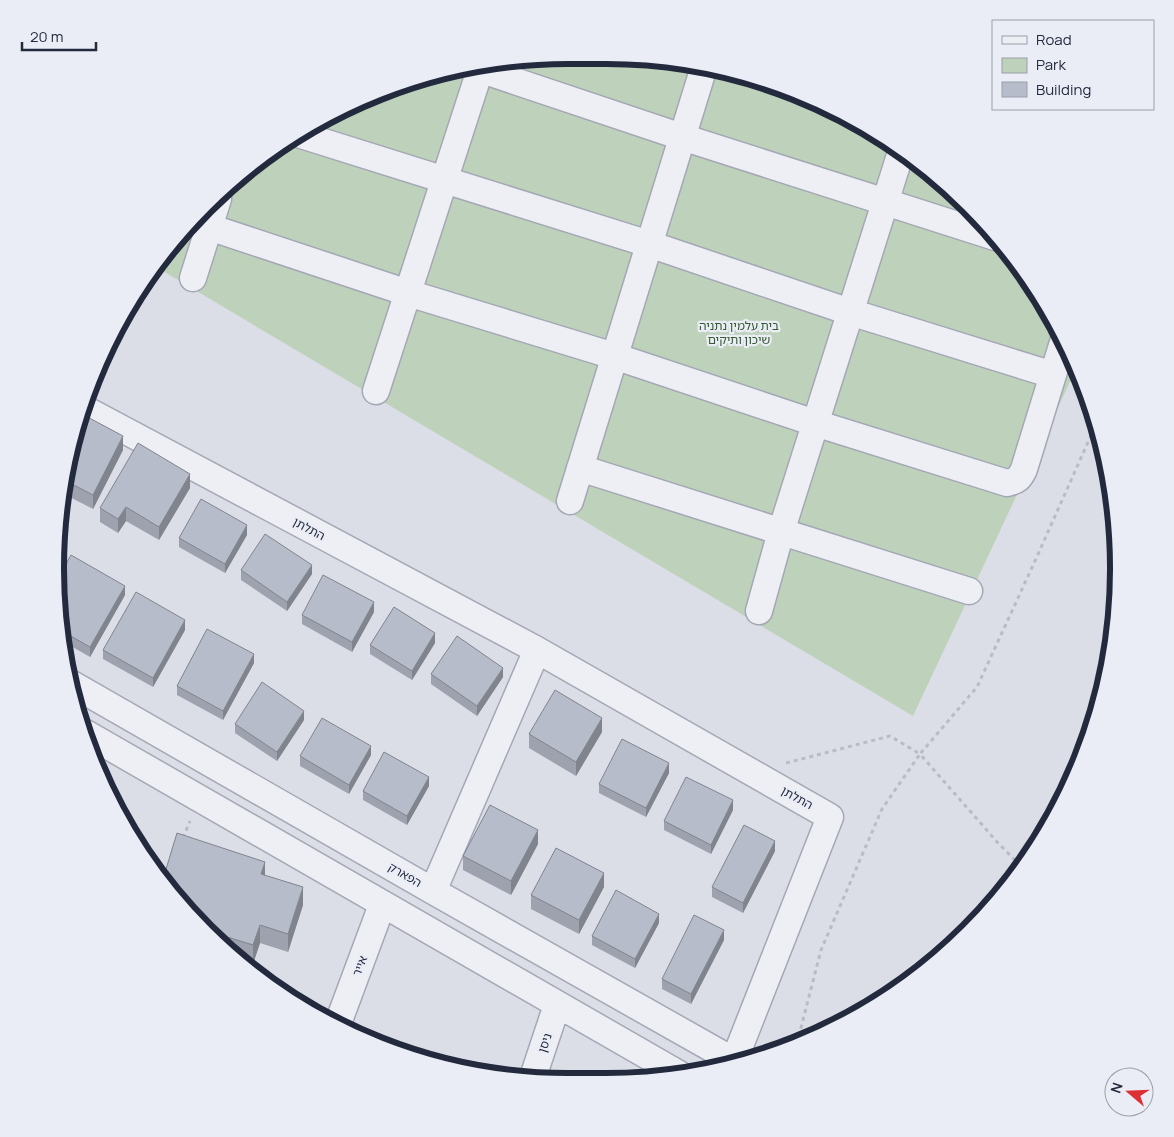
<svg xmlns="http://www.w3.org/2000/svg" width="1174" height="1137" font-family="Manrope,'Noto Sans Hebrew',sans-serif">
<style>
.green{fill:#bed2bb}
.lines{fill:none;stroke-linecap:round;stroke-linejoin:round}
.minor-casing{stroke:#a4a8b4;stroke-width:29}
.path{stroke:#b9bcc5;stroke-width:3;stroke-dasharray:4 4;stroke-linecap:butt}
.minor{stroke:#eeeff5;stroke-width:26}
.wall{fill:#9da2ae}
.shaded-wall{fill:#80848d}
.building{fill:#b7bcca;stroke:#80848d}
.labels{text-anchor:middle;stroke-width:4.5;stroke-linejoin:round;paint-order:stroke}
.park-label{font-size:12px;fill:#325b2f;stroke:#eaedf5}
.street-label{font-size:12px;fill:#232a3e;stroke:#eaedf5}
.rim{fill:none;stroke:#232a3e;stroke-width:6}
</style>
<rect width="100%" height="100%" fill="#dbdee7"/>
<path class="green" d="M569,55L673,59L770,82L862,124L944,182L1013,256L1066,341L1076,369L913,716L156,267L183,230L283,142L372,94L468,65Z"/>
<g class="lines">
<g class="minor-casing">
<path id="minor" d="M467,65L682,137L995,237
M298,134L649,244L850,312L1053,375
M209,227L408,293L614,356L815,423L1007,483C1017,481 1020,478 1024,469L1064,339
M193,278L218,199
M376,391L482,64
M81,407L537,650L830,817L732,1066
M580,468L969,591
M570,501L704,67
M759,611L781,532L901,152
M72,684L433,891L734,1061
M82,731L679,1074
M433,891L537,650
M337,1026L382,905
M532,1080L557,1005"/>
</g>
<path class="path" d="M786,763L890,736L920,754L882,809L821,950L797,1043
M183,838L190,821
M1021,866L998,843L920,754L977,687L1035,561L1097,422"/>
<use href="#minor" class="minor"/>
</g>
<path class="wall" d="M80,413L123,450L93,509L62,493Z
M190,488L159,540L126,521L118,533L100,522V508Z
M247,535L225,573L179,547V538Z
M241,570L312,574L287,611L241,580Z
M125,595L90,657L64,642L56,602Z
M374,612L352,652L302,624V615Z
M185,630L153,687L103,659V650Z
M435,643L412,680L370,654V645Z
M254,663L223,720L177,695V686Z
M431,674L503,677L477,716L431,684Z
M304,720L277,761L235,733V724Z
M602,732L576,776L529,748V734Z
M371,755L349,794L300,766V756Z
M669,773L646,817L599,793V784Z
M429,786L407,825L363,800V791Z
M733,810L711,854L664,830V821Z
M177,833L265,875L303,905L288,952L260,943L253,964L237,958L182,907L163,880Z
M538,844L511,895L463,870V856Z
M775,851L743,913L712,897V887Z
M604,887L579,934L531,909V895Z
M659,923L635,968L592,945V936Z
M724,940L691,1004L662,989V979Z"/>
<path class="shaded-wall" d="M123,436V450L93,509V495Z
M190,474V488L159,540V527Z
M126,507V521L118,533V519Z
M247,525V535L225,573V564Z
M312,565V574L287,611V602Z
M125,586V595L90,657V647Z
M374,602V612L352,652V642Z
M185,620V630L153,687V678Z
M435,633V643L412,680V671Z
M254,654V663L223,720V711Z
M503,668V677L477,716V706Z
M304,711V720L277,761V752Z
M602,718V732L576,776V762Z
M371,746V755L349,794V785Z
M669,763V773L646,817V808Z
M429,777V786L407,825V816Z
M733,800V810L711,854V845Z
M538,830V844L511,895V881Z
M775,841V851L743,913V903Z
M265,862V880L261,874Z
M604,873V887L579,934V920Z
M303,887V905L288,952V934Z
M659,914V923L635,968V959Z
M260,925V943L253,964V945Z
M724,930V940L691,1004V994Z"/>
<path class="building" d="M80,413L123,436L93,495L64,480Z
M138,443L190,474L159,527L126,507L118,519L100,508Z
M201,499L247,525L225,564L179,538Z
M265,534L312,565L287,602L241,570Z
M71,555L125,586L90,647L62,631L56,602L57,580Z
M323,575L374,602L352,642L302,615Z
M136,592L185,620L153,678L103,650Z
M394,607L435,633L412,671L370,645Z
M207,629L254,654L223,711L177,686Z
M457,636L503,668L477,706L431,674Z
M262,682L304,711L277,752L235,724Z
M555,690L602,718L576,762L529,734Z
M322,718L371,746L349,785L300,756Z
M622,739L669,763L646,808L599,784Z
M384,752L429,777L407,816L363,791Z
M686,777L733,800L711,845L664,821Z
M490,805L538,830L511,881L463,856Z
M744,825L775,841L743,903L712,887Z
M177,833L265,862L261,874L303,887L288,934L260,925L253,945L208,931L187,912L190,903L176,899L172,893L176,883L163,879Z
M556,848L604,873L579,920L531,895Z
M616,890L659,914L635,959L592,936Z
M694,915L724,930L691,994L662,979Z
M373,1036L468,1067L467,1070L435,1064L371,1040Z"/>
<g class="labels">
<g class="park-label">
<text x="739" y="330">בית עלמין נתניה<tspan x="739" dy="14">שיכון ותיקים</tspan></text>
</g>
<g class="street-label">
<text transform="translate(309 529) rotate(28)" y="4">התלתן</text>
<text transform="translate(797 798) rotate(29)" y="4">התלתן</text>
<text transform="translate(405 875) rotate(30)" y="4">הפארק</text>
<text transform="translate(360 966) rotate(-69)" y="4">אייר</text>
<text transform="translate(545 1043) rotate(-72)" y="4">ניסן</text>
</g>
</g>
<path d="M0 0H1174V1137H0ZM568 64H606A504 504 0 0 1 1110 568V569A504 504 0 0 1 606 1073H568A504 504 0 0 1 64 569V568A504 504 0 0 1 568 64Z" fill="#eaedf5" fill-rule="evenodd"/>
<path class="rim" d="M568 64H606A504 504 0 0 1 1110 568V569A504 504 0 0 1 606 1073H568A504 504 0 0 1 64 569V568A504 504 0 0 1 568 64Z"/>
<rect x="992" y="20" width="162" height="90" fill="#eaedf5" stroke="#9a9fac"/>
<rect x="1002" y="36" width="25" height="8" fill="#eeeff5" stroke="#9a9fac"/>
<text x="1036" y="45" font-size="15" fill="#232a3e">Road</text>
<rect x="1002" y="58" width="25" height="15" fill="#bed2bb" stroke="#9a9fac"/>
<text x="1036" y="70" font-size="15" fill="#232a3e">Park</text>
<rect x="1002" y="82" width="25" height="15" fill="#b7bcca" stroke="#9a9fac"/>
<text x="1036" y="95" font-size="15" fill="#232a3e">Building</text>
<g transform="translate(1129 1092) rotate(289)"><circle r="24" fill="#eaedf5" stroke="#9a9fac"/>
<path d="M0-4L9 19L0 12L-9 19Z" fill="#dc3034"/>
<text y="-8" font-size="14" font-weight="bold" text-anchor="middle" fill="#232a3e">N</text>
</g>
<path d="M22 42v8h74v-8" fill="none" stroke="#232a3e" stroke-width="2.5"/>
<text x="30" y="42" font-size="15" fill="#232a3e" stroke="#eaedf5" stroke-width="4" paint-order="stroke">20 m</text>
</svg>
